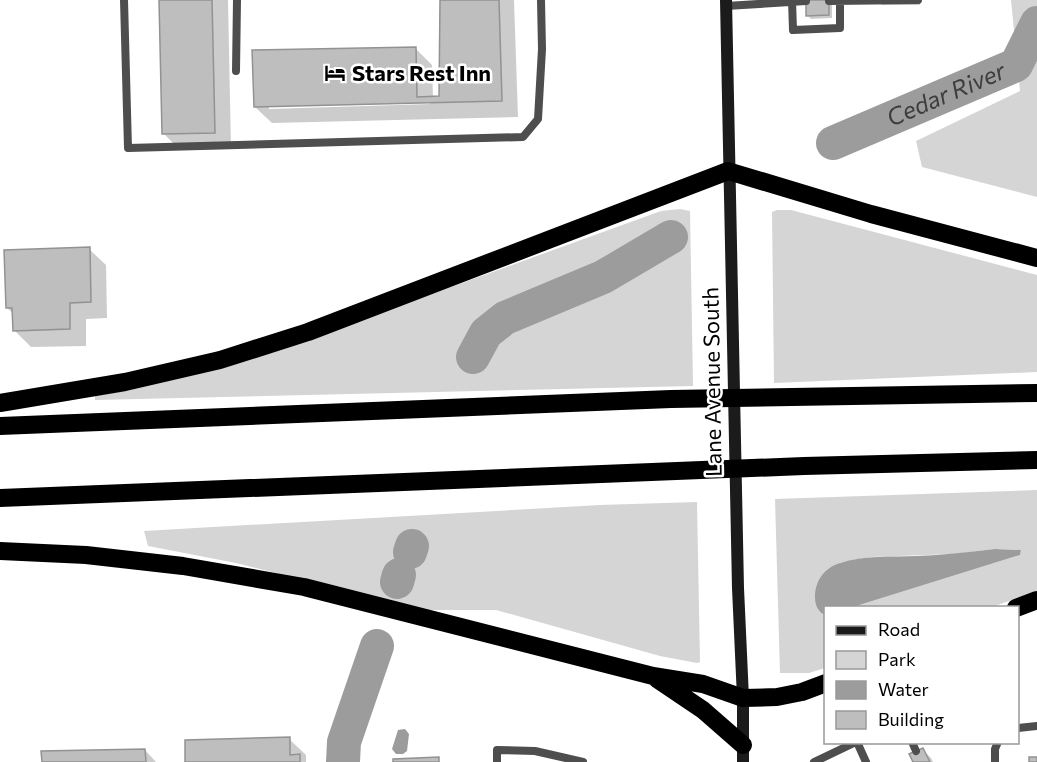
<svg xmlns="http://www.w3.org/2000/svg" width="1037" height="762" font-family="Commissioner,sans-serif">
<style>
.green{fill:#d5d5d5}
.water{fill:#9c9c9c}
.shadow{fill:#0003;fill-rule:evenodd}
.lines{fill:none;stroke-linecap:round;stroke-linejoin:round}
.river{stroke:#9c9c9c;stroke-width:34}
.building{fill:#bebebe;stroke:#929292;stroke-width:1.5}
.lane{stroke:#4e4e4e;stroke-width:8}
.secondary{stroke:#1b1b1b;stroke-width:12}
.highway{stroke:#000;stroke-width:18}
.labels{text-anchor:middle;stroke-width:5;stroke-linejoin:round;paint-order:stroke}
.poi-label{font-size:22px;font-weight:bold;fill:#000;stroke:#fff;text-anchor:start}
.street-label{font-size:22px;fill:#000;stroke:#fff}
.water-label{font-size:24px;font-style:italic;fill:#3d3d3d;stroke:#fff}
</style>
<rect width="100%" height="100%" fill="#fff"/>
<path class="green" d="M1011,0H1037V197L922,167L916,141L1020,91Z
M680,209L690,211L693,386L95,400V396L130,390L280,349L661,211Z
M777,210H791L1037,275V372L774,383L772,212Z
M1037,490V591L992,607H853L1020,555L1021,550L995,549L953,554L870,557L839,563L822,614L825,615V668L809,673H780L775,499Z
M697,502L700,662L697,663L660,656L496,610H422L236,563L148,546L144,531L600,505Z"/>
<path class="water" d="M995,549L1021,550L1020,555L853,607L826,608L825,615C818,612 815,605 815,597C815,581 824,568 840,563C864,555 892,557 917,556C944,555 969,552 995,549Z
M405,729L409,734L407,751L403,754H396L392,749L398,730Z"/>
<path class="shadow" d="M161,0H228L231,149L180,150L163,133Z
M442,0H514L518,117L272,123L255,107L415,48L432,65L433,98L441,97ZM430,101V104L269,109V105Z
M832,0V18L811,19L807,15Z
M877,0H920V5H882Z
M89,249L106,265L107,318L86,319V346L31,347L14,330V314L7,308Z
M289,739L306,755V762H187Z
M145,750L156,762H43Z
M923,750L931,758L933,762H914Z"/>
<g class="lines">
<g class="river">
<path id="s1" d="M833,143L1016,65L1037,23"/>
<path d="M473,357L486,333L505,318L603,277L671,237"/>
<path d="M410,552L412,546"/>
<path d="M397,582L399,575"/>
<path d="M343,762L344,742L377,646"/>
</g>
</g>
<path class="building" d="M159,0H212L215,133L162,134Z
M440,0H499L502,101L254,107L252,50L416,47L417,97L439,96Z
M806,0H829V15L806,16Z
M90,247L91,302L70,303V329L13,331L12,308H6L4,250Z
M290,737V755L300,754V762H185V740Z
M923,748L930,762H913L909,754Z
M145,749L146,762H42L41,751Z
M439,757V762H393V759Z
M1029,757H1037V762H1029Z"/>
<g class="lines">
<path class="lane" d="M124,0L128,148L523,137L538,119L542,49L541,0
M792,0L793,30L840,28V0
M829,1L918,0
M726,6L806,1
M236,71L237,0
M1018,728L1037,726
M857,742L866,762
M912,742L916,751
M497,762V750L535,751L583,762
M814,762L856,742
M995,762V749L998,742"/>
<path class="secondary" d="M726,0L738,588L743,698V762"/>
<path class="highway" d="M0,403L125,382L220,360L308,332L728,171L871,214L1037,258
M0,426L671,399L1037,393
M0,498L804,466L1037,460
M0,551L86,555L183,566L304,587L653,676L703,684L743,698L777,697L802,692L826,683
M1016,608L1037,600
M657,679L703,710L743,745"/>
</g>
<defs>
<g id="hotel-bare" transform="scale(1.62)"><path d="M-6-4.5h1.5V1H6V5H4.5V3h-9V5H-6ZM-4 0a1.8 1.8 0 1 1 3.6 0ZM.5 0V-2.5h3Q6-2.5 6 0Z" fill="#000" stroke="#fff" stroke-width="2.5" paint-order="stroke"/></g>
</defs>
<g fill-rule="evenodd">
<use href="#hotel-bare" x="335" y="73"/>
</g>
<g class="labels">
<g class="poi-label">
<text x="352" y="81">Stars Rest Inn</text>
</g>
<g class="street-label">
<text transform="translate(712 382) rotate(-91)" y="8">Lane Avenue South</text>
</g>
<g class="water-label">
<text dy="8" stroke="none"><textPath href="#s1" startOffset="123">Cedar River</textPath></text>
</g>
</g>
<rect x="824" y="606" width="195" height="138" fill="#ffffff" stroke="#999999" stroke-width="1.5"/>
<rect x="836" y="626" width="30" height="9" fill="#1b1b1b" stroke="#999999" stroke-width="1.5"/>
<text x="878" y="636" font-size="18" fill="#000000">Road</text>
<rect x="836" y="651" width="30" height="18" fill="#d5d5d5" stroke="#999999" stroke-width="1.5"/>
<text x="878" y="666" font-size="18" fill="#000000">Park</text>
<rect x="836" y="681" width="30" height="18" fill="#9c9c9c" stroke="#999999" stroke-width="1.5"/>
<text x="878" y="696" font-size="18" fill="#000000">Water</text>
<rect x="836" y="711" width="30" height="18" fill="#bebebe" stroke="#999999" stroke-width="1.5"/>
<text x="878" y="726" font-size="18" fill="#000000">Building</text>
</svg>
